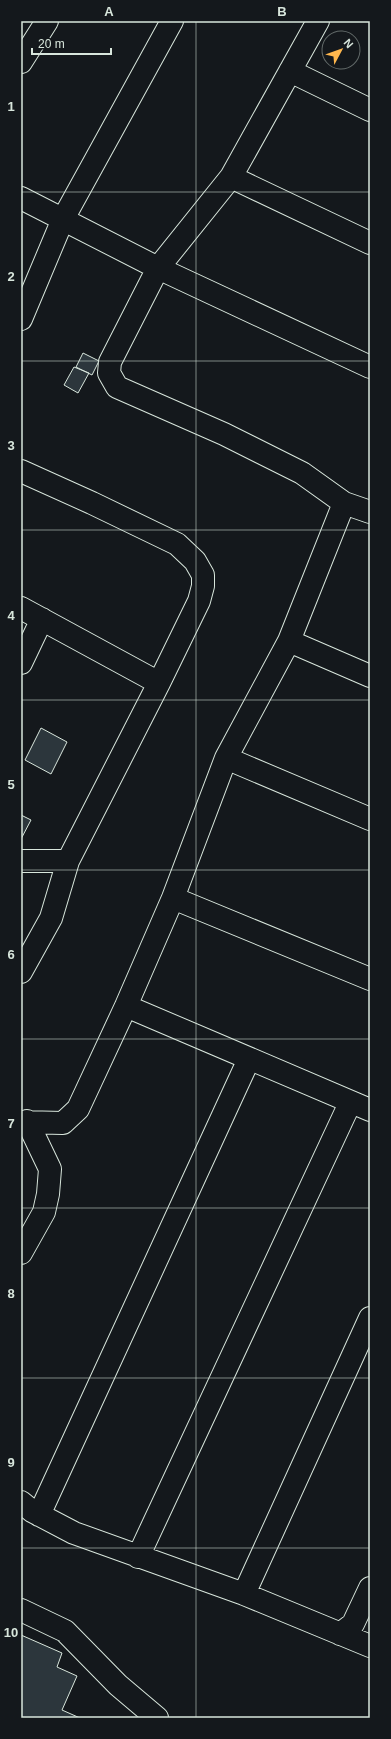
<svg xmlns="http://www.w3.org/2000/svg" width="391" height="1739" font-family="Helvetica,sans-serif">
<style>
.building{fill:#2c363c;stroke:#d8e6dc}
.lines{fill:none;stroke-linecap:round;stroke-linejoin:round}
.minor-casing{stroke:#d8e6dc;stroke-width:24}
.minor{stroke:#14181c;stroke-width:22}
.grid{fill:none;stroke:#d8e6dc;stroke-width:1;stroke-opacity:0.55}
.neatline{fill:none;stroke:#d8e6dc;stroke-width:1.5}
.grid-label{font-size:13px;text-anchor:middle;font-weight:bold;fill:#d8e6dc}
</style>
<rect width="100%" height="100%" fill="#14181c"/>
<path class="building" d="M83,353L99,361L92,375L76,367Z
M74,367L89,373L78,393L64,385Z
M41,728L67,742L51,774L25,760Z
M21,815L31,820L21,839Z
M21,1635L62,1653L57,1667L77,1676L62,1710L80,1718H21Z"/>
<g class="lines">
<g class="minor-casing">
<path id="minor" d="M318,21L231,177L158,268L110,362L109,373L117,387L224,434L302,473L344,503L370,512
M21,62L47,21
M290,71L370,110
M231,177L370,243
M21,198L158,268L370,367
M21,319L63,219L172,21
M21,471L92,503L177,544L195,561L203,575V586L199,601L159,683L68,861L51,918L21,972
M21,608L159,683
M289,641L370,676
M21,663L42,619
M226,758L370,819
M21,861H68
M173,898L370,979
M126,1006L370,1110
M21,1122L63,1123L78,1109L126,1006L173,898L226,758L289,641L344,503
M21,1253L44,1212L48,1194L50,1169L27,1121
M21,1502L32,1511L74,1533L244,1594L370,1646
M39,1515L249,1059
M138,1557L350,1103
M244,1594L370,1318
M21,1610L65,1631L118,1685L157,1718
M340,1634L353,1624L370,1588"/>
</g>
<use href="#minor" class="minor"/>
</g>
<path class="grid" d="M196,21V1718M21,192H370M21,361H370M21,530H370M21,700H370M21,870H370M21,1039H370M21,1208H370M21,1378H370M21,1548H370"/>
<rect width="391" height="1739" fill="none" stroke="#14181c" stroke-width="44"/>
<g transform="translate(341 50) rotate(49)"><circle r="19" fill="#14181c" stroke="#626a69"/>
<path d="M0-3L7 15L0 10L-7 15Z" fill="#ffb74d"/>
<text y="-6" font-size="11" font-weight="bold" text-anchor="middle" fill="#d8e6dc">N</text>
</g>
<path d="M32 48v6h79v-6" fill="none" stroke="#d8e6dc" stroke-width="2"/>
<text x="38" y="48" font-size="12" fill="#d8e6dc" stroke="#14181c" stroke-width="3" paint-order="stroke">20 m</text>
<rect x="22" y="22" width="347" height="1695" class="neatline"/>
<g class="grid-label">
<text x="109" y="16">A</text>
<text x="282" y="16">B</text>
<text x="11" y="111">1</text>
<text x="11" y="281">2</text>
<text x="11" y="450">3</text>
<text x="11" y="620">4</text>
<text x="11" y="789">5</text>
<text x="11" y="959">6</text>
<text x="11" y="1128">7</text>
<text x="11" y="1298">8</text>
<text x="11" y="1467">9</text>
<text x="11" y="1637">10</text>
</g>
</svg>
